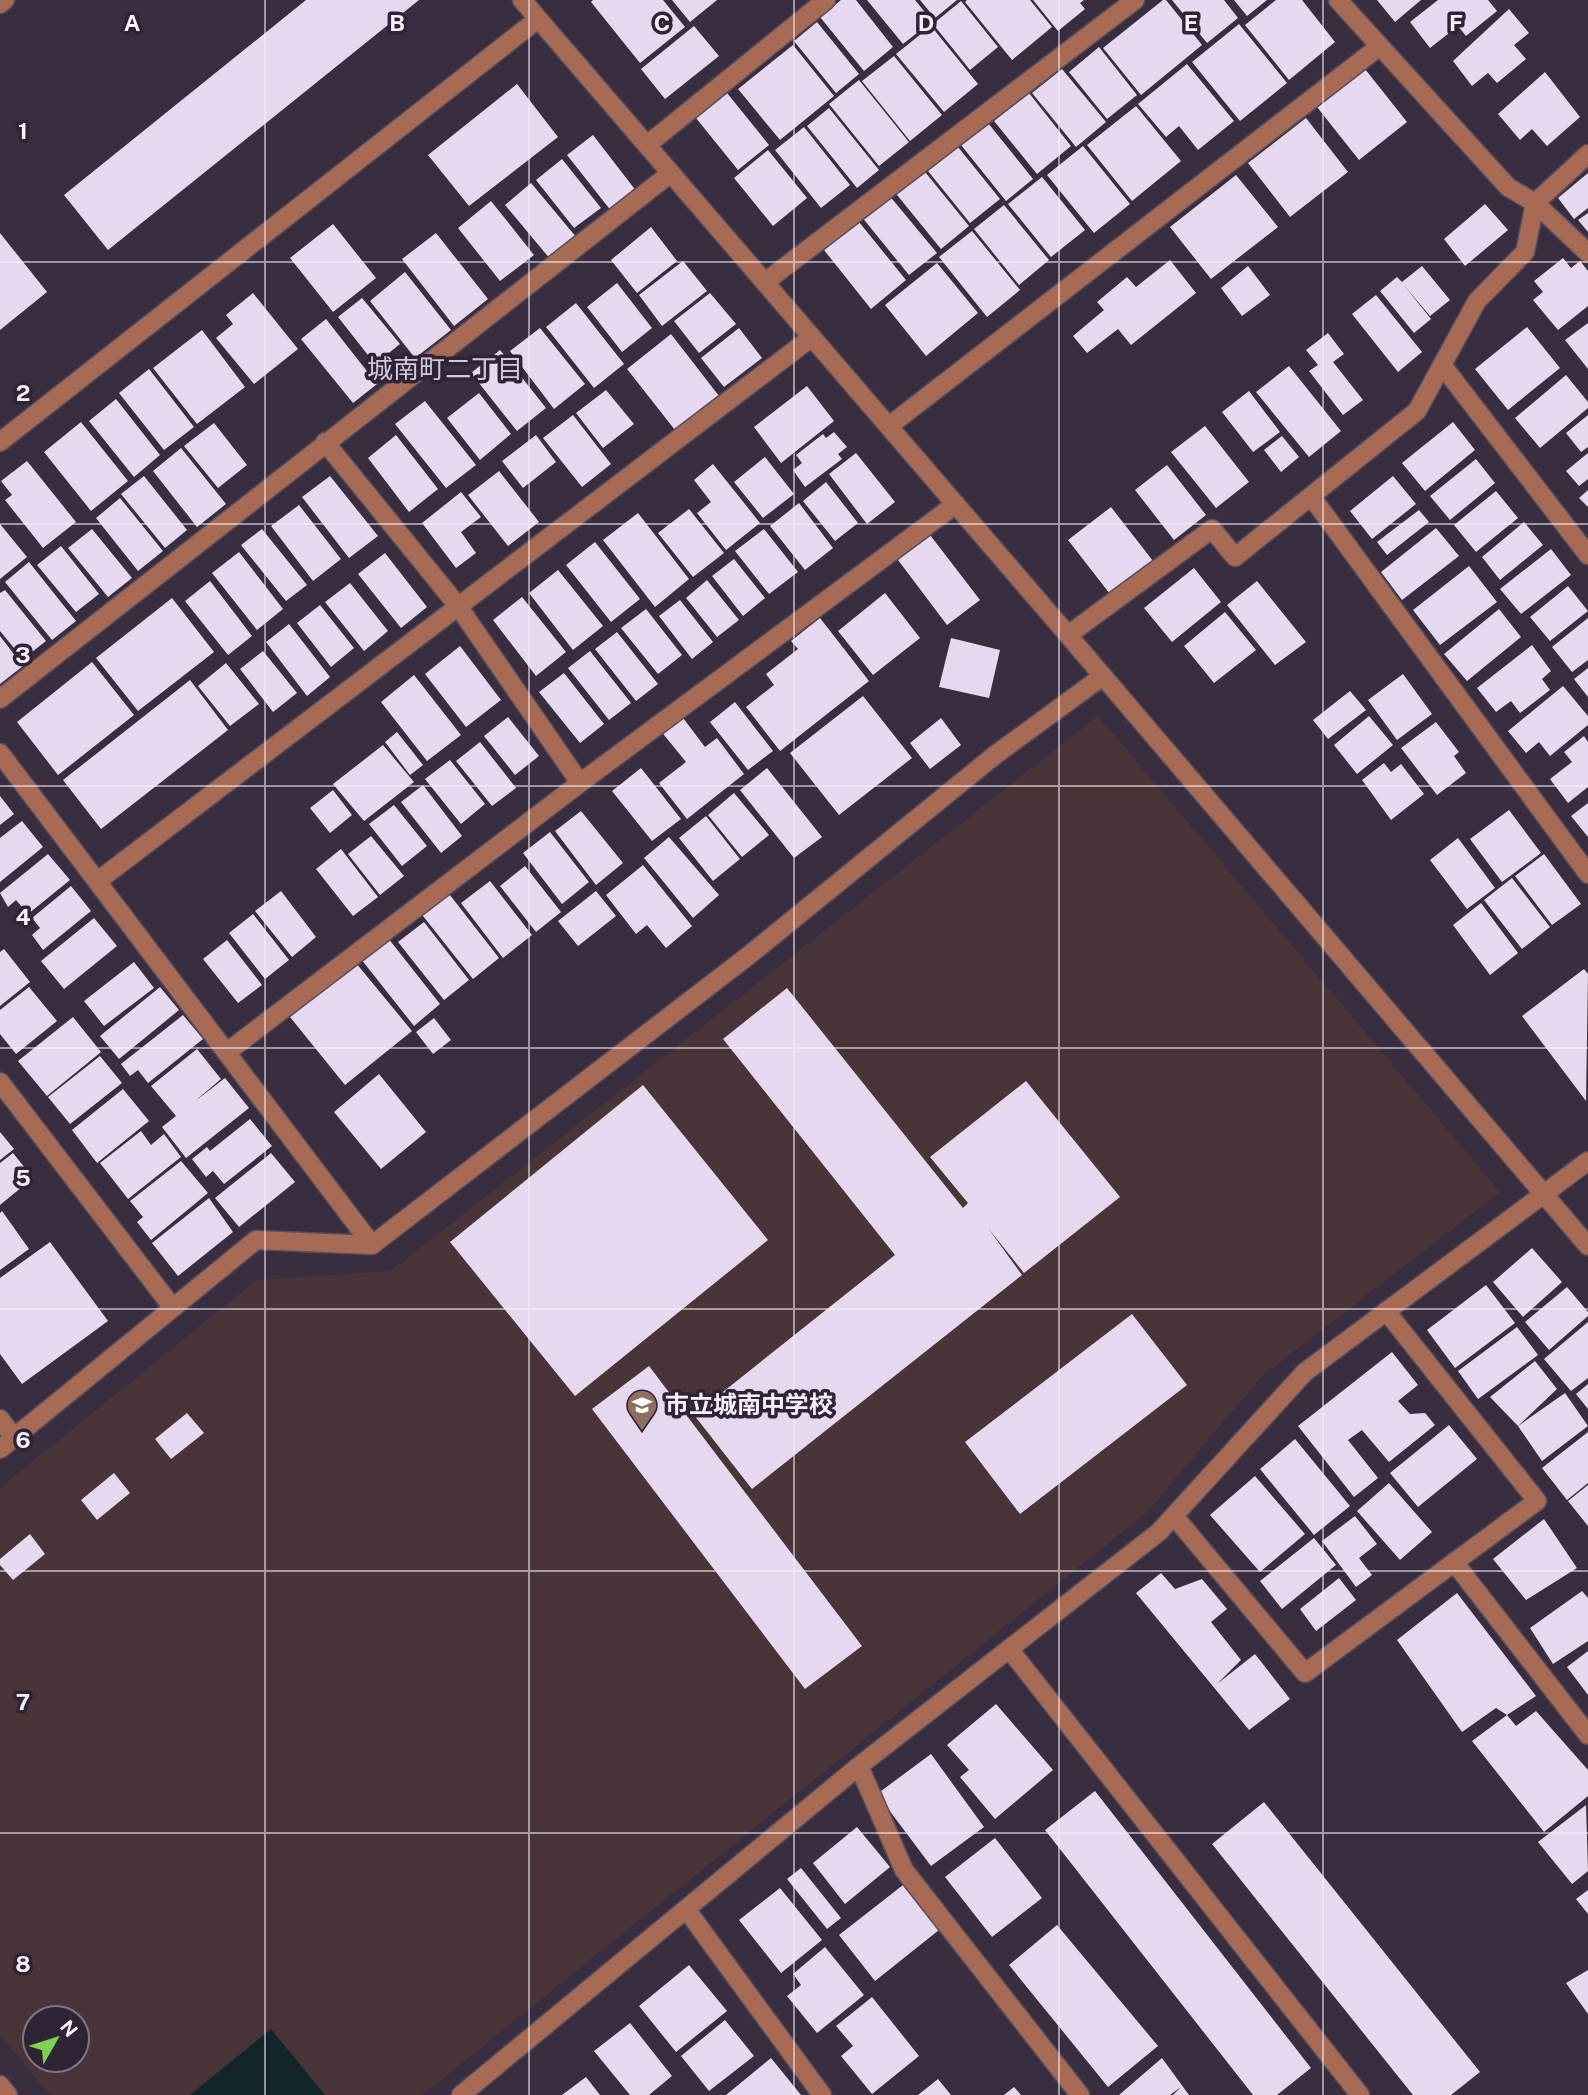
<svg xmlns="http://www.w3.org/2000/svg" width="1588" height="2095" font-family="'Public Sans','Noto Sans JP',sans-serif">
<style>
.education{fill:#493537;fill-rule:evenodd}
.water{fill:#122529}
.building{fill:#e6d8ee}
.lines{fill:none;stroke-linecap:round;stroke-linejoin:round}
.minor-casing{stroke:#574d5d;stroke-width:21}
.minor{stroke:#a66a55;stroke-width:18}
.grid{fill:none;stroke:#f7f0fb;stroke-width:2;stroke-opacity:0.55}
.labels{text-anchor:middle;stroke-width:7;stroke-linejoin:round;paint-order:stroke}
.poi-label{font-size:24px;font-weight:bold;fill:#f7f0fb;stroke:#2f2435;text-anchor:start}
.neighbourhood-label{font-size:26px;fill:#d5c7dd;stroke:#2f2435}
.grid-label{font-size:23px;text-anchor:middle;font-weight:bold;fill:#f7f0fb;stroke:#2f2435;stroke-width:7;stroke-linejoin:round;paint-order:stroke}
</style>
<rect width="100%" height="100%" fill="#392e3f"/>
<path class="education" d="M1098,716L1500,1192L1262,1376L1147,1512L422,2095H50L0,2035V1488L257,1280L391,1271ZM35,2018H77V2060H35Z"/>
<path class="water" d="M271,2029L325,2095H190Z"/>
<path class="building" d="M306,0H419L108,250L64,195Z
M593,0H663L685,27L640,63L591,2Z
M672,0H717L690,22Z
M841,0H856L893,47L864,71L820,17Z
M867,0H915L932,21L903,44Z
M920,0H957L935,18Z
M967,0H1030L1052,27L1012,60L965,2Z
M1033,0H1084L1080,3L1085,9L1058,31Z
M1163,0H1166L1202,45L1141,95L1103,48Z
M1172,0H1224L1238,18L1207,43Z
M1234,0H1267L1247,16Z
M1276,0H1302L1335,42L1289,80L1245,25Z
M1377,0H1421L1395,22Z
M1438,0H1488L1497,11L1466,36L1458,26L1430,48L1410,22Z
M961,1L998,47L970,70L933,24Z
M1509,9L1529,33L1514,45L1526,59L1497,83L1488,73L1472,86L1453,61Z
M817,22L859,74L836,93L794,41Z
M1239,24L1287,83L1240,121L1192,62Z
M694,26L719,56L665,99L641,69Z
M931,26L978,84L944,112L896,54Z
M793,45L834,96L780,140L738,89Z
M1099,47L1137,95L1107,119L1069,72Z
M894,56L942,115L910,141L862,81Z
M1187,64L1234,121L1198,150L1179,126L1166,137L1138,104Z
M1062,69L1106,122L1076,147L1032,93Z
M1365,69L1407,122L1359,160L1317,107Z
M1545,72L1580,117L1547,146L1532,129L1520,140L1498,114Z
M859,80L909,142L879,166L829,104Z
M517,84L558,137L469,206L428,155Z
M727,93L769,145L738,170L696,118Z
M1029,93L1071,146L1037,174L994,121Z
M1136,106L1181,161L1132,201L1087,145Z
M829,108L879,170L857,188L807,126Z
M1306,118L1348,172L1290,217L1248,163Z
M988,123L1033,179L1006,201L961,145Z
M804,127L850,185L821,208L775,150Z
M593,135L637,192L612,212L567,155Z
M1083,146L1130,204L1094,233L1047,175Z
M958,147L1000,199L970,223L928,171Z
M768,150L807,198L773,226L734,178Z
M562,159L601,208L574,228L536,180Z
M921,167L969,226L941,249L893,190Z
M1588,173V208L1574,219L1558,198Z
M1236,175L1278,227L1211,279L1170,227Z
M1042,177L1085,230L1051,257L1008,204Z
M531,183L577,238L551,260L505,205Z
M888,194L937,253L909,275L861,216Z
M491,201L534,255L500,281L458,228Z
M1485,204L1508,230L1465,266L1444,239Z
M1004,205L1049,260L1019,285L974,229Z
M1588,213V232L1578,220Z
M859,222L906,280L871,309L824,250Z
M333,224L376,278L333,312L290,258Z
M651,227L677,261L637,293L611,260Z
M972,231L1020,290L987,317L939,257Z
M0,233L47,292L0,330Z
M436,233L488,299L454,326L402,259Z
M1563,258L1571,268L1580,261L1588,271V306L1558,330L1533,300L1543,292L1534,281Z
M1170,260L1196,293L1131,345L1118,329L1087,353L1073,336L1104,310L1097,302L1127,277L1136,287Z
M683,261L707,291L662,326L639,295Z
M937,263L978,313L926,356L885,305Z
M1248,266L1270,295L1242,316L1221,288Z
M1422,266L1450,300L1430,316L1403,284L1431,319L1414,333L1380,291L1397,277L1402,282Z
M405,272L451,330L415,358L370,301Z
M617,283L652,328L622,352L587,307Z
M253,293L298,349L254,384L216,338L233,324L226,315Z
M710,293L736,324L699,353L674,321Z
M1376,295L1422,352L1398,372L1352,314Z
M362,298L400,344L375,364L338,317Z
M576,303L624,364L594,388L546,327Z
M326,319L377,384L353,403L301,339Z
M1588,323V369L1565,340Z
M1527,327L1560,368L1508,410L1475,369Z
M540,328L585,384L554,409L510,351Z
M739,328L762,358L724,387L701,358Z
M202,330L245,387L197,424L153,368Z
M1328,333L1344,354L1333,362L1363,400L1343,415L1309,371L1318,365L1306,350Z
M671,334L719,396L675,430L627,369Z
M500,350L546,408L517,431L471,373Z
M1289,366L1341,431L1309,457L1256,392Z
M149,369L194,427L164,450L119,393Z
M1566,375L1588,402V408L1540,448L1515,418Z
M807,386L834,421L781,463L754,427Z
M606,390L634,424L603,448L576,413Z
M1249,391L1280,432L1253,452L1222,412Z
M479,393L511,434L480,460L447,418Z
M116,399L160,455L134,477L89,421Z
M425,401L476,465L446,488L395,424Z
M573,415L611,464L582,487L543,438Z
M1588,415V447L1581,452L1566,433Z
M81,422L128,481L91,511L44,452Z
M1453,422L1475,450L1425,491L1402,463Z
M214,423L247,465L218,488L184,446Z
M1205,426L1249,482L1216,508L1171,452Z
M834,432L847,447L838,454L842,459L805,487L793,470L802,463L796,455L823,434L826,438Z
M396,435L438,489L409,512L368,458Z
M536,435L556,462L523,488L502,461Z
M1282,436L1299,457L1281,472L1264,450Z
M181,448L226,504L197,527L153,471Z
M856,453L895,502L867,524L829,474Z
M1588,453V479L1579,486L1566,471Z
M765,457L794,494L763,518L734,482Z
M1476,459L1495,483L1450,520L1430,496Z
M27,461L76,522L43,548L5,500L12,495L1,481Z
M713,464L760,523L726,550L697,513L711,502L694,480Z
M1167,465L1206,515L1174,540L1135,490Z
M499,471L539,522L508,546L468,495Z
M144,476L187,530L165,548L121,494Z
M330,476L378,536L349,558L302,497Z
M1393,476L1416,504L1372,539L1350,511Z
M826,482L858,523L835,541L803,501Z
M1588,490V507L1579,498Z
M1496,491L1518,518L1476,552L1454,525Z
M461,492L481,517L461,532L476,553L456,568L422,523Z
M120,498L163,551L138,571L96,518Z
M799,503L833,548L805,570L770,526Z
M299,505L341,559L313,581L271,526Z
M1111,507L1153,561L1110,594L1068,540Z
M689,509L724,553L693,577L658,533Z
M1419,510L1429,522L1387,555L1377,542Z
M638,513L689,579L655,607L603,540Z
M1524,522L1543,545L1500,580L1482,557Z
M0,524L27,557L0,579Z
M1436,528L1459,556L1402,600L1381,572Z
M92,529L132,578L108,597L68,548Z
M262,529L307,585L286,601L241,545Z
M764,529L798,572L769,594L735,551Z
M927,531L980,600L947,625L895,556Z
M595,542L640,599L611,622L566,565Z
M61,546L99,594L76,612L37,565Z
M1551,549L1571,575L1521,614L1500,589Z
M239,552L283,609L257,630L212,573Z
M385,553L427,607L401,628L358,574Z
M734,559L765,598L743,616L712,576Z
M29,562L76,621L52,640L5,582Z
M1469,566L1497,602L1440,645L1413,610Z
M1194,568L1221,602L1172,642L1144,608Z
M558,570L603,626L573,650L529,593Z
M707,580L739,620L717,637L686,598Z
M210,581L252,636L228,655L185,601Z
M1257,581L1306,642L1275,665L1227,605Z
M350,583L388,631L364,651L325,602Z
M1568,586L1588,611L1550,641L1530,617Z
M5,590L46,641L23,659L0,631V593Z
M885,593L920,638L873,675L838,631Z
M522,597L566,652L536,676L493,620Z
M172,598L214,652L138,711L96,658Z
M680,600L713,642L692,659L659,616Z
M320,605L354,648L331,667L297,623Z
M646,609L682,655L658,674L621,628Z
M1499,609L1521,637L1467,681L1444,654Z
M1225,612L1256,650L1214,683L1184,646Z
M820,618L869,681L780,751L746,707L774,685L766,674L798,649L791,641Z
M1588,618V660L1572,672L1552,647Z
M289,624L330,677L307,696L266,642Z
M617,632L658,684L636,701L595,649Z
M0,636L23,666L0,684Z
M951,638L1000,650L989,698L939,687Z
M1532,645L1551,671L1542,679L1550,690L1520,713L1511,701L1496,712L1477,688Z
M460,646L501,700L466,727L425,674Z
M263,651L297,693L273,712L240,669Z
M590,651L631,703L609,720L568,668Z
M92,662L134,715L58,775L17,722Z
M226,663L259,704L230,726L198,686Z
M1588,668V697L1574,679Z
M564,673L604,724L580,743L539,692Z
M1403,674L1432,714L1397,740L1368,700Z
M414,675L461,735L427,761L381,702Z
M190,680L228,730L101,829L63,780Z
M1563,686L1588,716V725L1550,756L1539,742L1526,753L1508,731Z
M1350,691L1366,710L1328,739L1313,720Z
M863,696L912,758L839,815L790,753Z
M735,702L773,751L748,770L710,722Z
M680,714L705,747L717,738L744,774L687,819L659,783L686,762L660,730Z
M1369,716L1393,745L1357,774L1334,745Z
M508,717L539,756L515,775L484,736Z
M941,718L961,745L930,769L910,743Z
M1436,722L1459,752L1454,756L1466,773L1437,795L1401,748Z
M397,732L423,765L410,775L385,742Z
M1584,736L1588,742V787L1568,803L1550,779L1572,762L1564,752Z
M480,742L516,788L492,806L456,761Z
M383,745L414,782L364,821L333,784Z
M450,760L485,804L461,824L425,779Z
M1384,763L1391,772L1401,764L1424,794L1391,820L1362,780Z
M641,768L681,819L652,841L612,791Z
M767,768L822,837L794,858L740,790Z
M423,785L462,836L441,853L401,802Z
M333,790L352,815L330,833L310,808Z
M734,793L769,835L742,857L708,815Z
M0,796L14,814L0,825Z
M1588,803V837L1571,816Z
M394,805L427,846L402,866L369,824Z
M1509,810L1541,853L1502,882L1470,839Z
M581,811L623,863L596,885L555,831Z
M706,816L740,859L713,881L679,838Z
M22,821L43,847L0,882V838Z
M550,832L589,882L562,904L523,853Z
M371,836L404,876L380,895L348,854Z
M669,837L719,895L693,918L644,858Z
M1458,838L1495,888L1467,909L1430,860Z
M341,849L378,897L353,916L316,869Z
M48,854L70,880L28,914L16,900L8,907L0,893Z
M1544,854L1581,904L1552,925L1515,876Z
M643,865L692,926L666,948L647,925L636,934L606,895Z
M525,866L561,912L536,932L500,886Z
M1512,878L1550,927L1522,949L1484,900Z
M490,881L532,935L503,958L461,903Z
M71,886L91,911L43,950L32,935L40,928L32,918Z
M446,890L499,958L473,979L419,911Z
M281,891L316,937L292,957L255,911Z
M596,891L616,916L578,946L558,921Z
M1481,903L1518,953L1490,975L1453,925Z
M253,914L289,960L265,979L229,933Z
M94,918L117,946L64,989L41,961Z
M424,922L469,980L444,1000L398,942Z
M388,938L440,1004L414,1026L361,959Z
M227,940L262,985L238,1003L203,959Z
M4,949L30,982L0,1006V952Z
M134,962L154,988L104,1026L84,1001Z
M356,963L412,1031L345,1085L290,1017Z
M1584,969L1588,974L1586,1101L1522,1016Z
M29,987L57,1021L16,1054L0,1034V1010Z
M160,987L179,1010L119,1059L100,1036Z
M787,988L963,1208L968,1203L930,1157L1026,1081L1120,1197L1024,1273L988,1228L1022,1275L752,1489L694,1415L895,1255L723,1039Z
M183,1015L203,1039L148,1083L138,1070L130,1076L121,1064Z
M73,1017L101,1052L47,1096L18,1061Z
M434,1018L451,1040L433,1054L416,1032Z
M197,1049L221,1079L194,1102L225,1078L249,1108L186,1158L162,1127L176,1116L151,1086Z
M100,1056L122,1083L70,1124L48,1097Z
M379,1074L426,1132L381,1169L334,1112Z
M643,1085L768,1240L575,1396L450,1242Z
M123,1089L149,1121L97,1163L72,1130Z
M250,1119L272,1146L224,1184L213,1171L206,1177L192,1159L207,1147L210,1151Z
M141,1131L151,1145L164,1134L181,1157L128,1199L100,1163Z
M0,1132L14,1149L0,1160Z
M13,1153L33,1178L0,1205V1163Z
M271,1153L295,1182L239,1227L215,1198Z
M181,1161L208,1193L151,1240L137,1222L143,1217L130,1201Z
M209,1198L233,1232L178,1276L152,1243Z
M2,1211L29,1249L0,1270V1213Z
M50,1242L108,1321L22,1384L0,1354V1278Z
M1532,1248L1562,1282L1523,1317L1493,1282Z
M1486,1285L1515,1323L1455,1368L1427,1330Z
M1567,1287L1588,1312V1316L1549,1350L1525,1322Z
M1132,1314L1187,1385L1020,1514L965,1442Z
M1588,1322V1378L1571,1391L1544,1359Z
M1517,1327L1538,1355L1478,1399L1458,1371Z
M1392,1352L1418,1385L1398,1401L1410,1414L1425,1413L1435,1425L1389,1462L1362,1430L1348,1440L1378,1478L1354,1497L1298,1426Z
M1535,1361L1557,1389L1518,1426L1565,1393L1588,1426L1542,1461L1518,1426L1490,1397Z
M649,1366L862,1646L805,1689L592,1409Z
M1588,1384V1409L1576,1394Z
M187,1413L204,1433L171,1459L155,1439Z
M1449,1425L1477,1459L1418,1507L1390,1473Z
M1588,1432V1483L1567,1500L1542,1468Z
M1295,1439L1350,1506L1314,1535L1260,1469Z
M114,1473L130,1493L97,1520L81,1500Z
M1255,1476L1305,1534L1260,1572L1210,1515Z
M1389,1483L1432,1532L1400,1560L1357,1511Z
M1588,1485V1526L1568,1501Z
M1355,1516L1377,1544L1359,1558L1372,1575L1356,1587L1322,1541Z
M1544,1519L1577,1568L1526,1600L1493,1559Z
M30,1534L45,1554L13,1580L0,1565V1559Z
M1314,1538L1336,1565L1282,1609L1260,1581Z
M1161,1573L1175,1589L1202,1579L1227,1609L1211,1622L1241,1660L1217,1684L1255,1654L1290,1699L1249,1730L1136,1593Z
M1339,1578L1356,1600L1316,1631L1300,1609Z
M1582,1591L1588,1598V1641L1553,1664L1530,1628Z
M1457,1593L1536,1696L1507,1715L1496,1708L1462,1732L1397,1640Z
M1588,1651V1695L1567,1667Z
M996,1704L1053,1770L995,1819L960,1777L969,1770L947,1745Z
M1536,1711L1588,1770V1796L1544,1832L1472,1741L1507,1715L1516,1726Z
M931,1754L984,1827L931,1866L877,1794Z
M1095,1791L1311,2068L1277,2095H1253L1045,1830Z
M1264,1802L1480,2072L1451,2095H1413L1212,1844Z
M1586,1805L1588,1871L1572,1884L1538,1842Z
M857,1827L890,1867L845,1904L813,1863Z
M995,1838L1042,1898L992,1937L945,1877Z
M801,1868L841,1918L827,1929L787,1879Z
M903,1885L939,1930L875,1981L839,1935Z
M780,1888L822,1940L781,1973L739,1920Z
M1588,1890V1914L1576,1899Z
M1057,1925L1158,2046L1108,2087L1009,1965Z
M825,1947L864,1995L817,2033L787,1996L801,1985L793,1974Z
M689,1965L727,2011L676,2052L639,2006Z
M1588,1970V2014L1566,1983Z
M872,1997L919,2056L872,2094L841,2056L853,2046L836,2026Z
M725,2020L754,2056L709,2091L681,2056Z
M630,2023L672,2076L649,2095H630L594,2051Z
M771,2058L801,2095H726Z
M1162,2058L1189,2095H1173L1181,2087L1170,2095H1119Z
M586,2077L600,2095H562Z
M938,2079L951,2095H918Z
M1014,2087L1021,2095H1004Z"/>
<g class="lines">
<g class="minor-casing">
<path id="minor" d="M522,0L1068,635L1588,1246
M1338,0L1508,187L1535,203L1588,253
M0,4L5,0
M647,145L826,0
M765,282L1135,0
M1442,365L1588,555
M889,426L1380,46
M0,442L538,19
M325,442L458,606L580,783
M1311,496L1588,874
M1068,635L1212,529L1235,557L1417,411L1477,301L1525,252L1535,203L1588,154
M0,699L671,173
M0,753L372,1245
M99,880L812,337
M227,1052L580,783L956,504
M0,1082L173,1308
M0,1419L14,1437
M0,1449L256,1240L372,1245L748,956L995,755L1103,676
M1174,1516L1305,1673L1537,1501L1386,1311
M1454,1562L1588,1735
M1010,1650L1360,2095
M859,1766L904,1870L1080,2095
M686,1909L822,2095
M0,2085L8,2095
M461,2095L859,1766L1159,1532L1305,1372L1588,1161"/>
</g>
<use href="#minor" class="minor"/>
</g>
<path class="grid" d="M265,0V2095M529,0V2095M794,0V2095M1059,0V2095M1323,0V2095M0,262H1588M0,524H1588M0,786H1588M0,1048H1588M0,1309H1588M0,1571H1588M0,1833H1588"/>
<defs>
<g id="school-pin" transform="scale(1.575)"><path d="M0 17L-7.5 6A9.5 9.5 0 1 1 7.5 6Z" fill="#8d6e63" stroke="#2f2435"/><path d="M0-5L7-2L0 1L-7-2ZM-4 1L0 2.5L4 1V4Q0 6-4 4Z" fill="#fff"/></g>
</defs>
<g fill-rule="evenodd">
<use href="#school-pin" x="642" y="1405"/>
</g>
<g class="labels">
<g class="poi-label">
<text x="665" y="1413">市立城南中学校</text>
</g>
<g class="neighbourhood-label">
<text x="445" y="378">城南町二丁目</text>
</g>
</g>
<g class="grid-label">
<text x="132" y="31">A</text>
<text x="397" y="31">B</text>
<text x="662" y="31">C</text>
<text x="926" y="31">D</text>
<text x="1191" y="31">E</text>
<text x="1456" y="31">F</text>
<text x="23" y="139">1</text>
<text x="23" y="401">2</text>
<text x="23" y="663">3</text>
<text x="23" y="925">4</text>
<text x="23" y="1186">5</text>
<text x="23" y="1448">6</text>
<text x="23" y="1710">7</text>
<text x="23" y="1972">8</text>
</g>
<g transform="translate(56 2039) rotate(51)"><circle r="33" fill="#2f2435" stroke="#7f7684" stroke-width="2"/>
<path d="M0-5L12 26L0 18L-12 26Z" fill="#81d051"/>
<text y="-10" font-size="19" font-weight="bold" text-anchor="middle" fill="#f7f0fb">N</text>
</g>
</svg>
